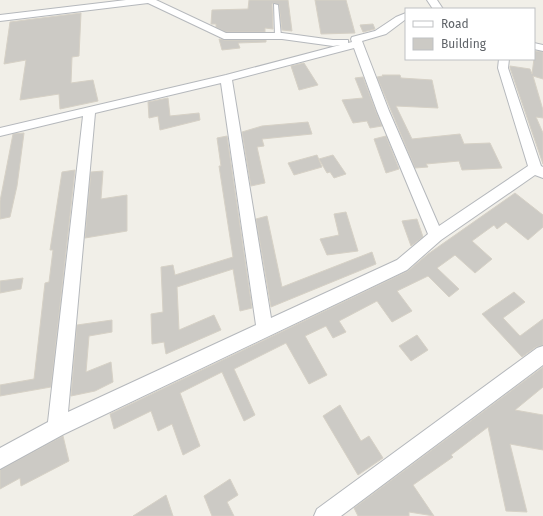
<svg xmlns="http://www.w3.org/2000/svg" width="543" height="516" font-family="'Fira Sans',sans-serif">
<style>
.building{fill:#cccac5;stroke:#d6d1c6}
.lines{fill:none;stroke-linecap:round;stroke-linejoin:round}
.lane-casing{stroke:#b5b8bc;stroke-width:2}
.street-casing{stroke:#b5b8bc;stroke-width:2}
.lane{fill:#fff;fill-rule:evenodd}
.street{fill:#fff;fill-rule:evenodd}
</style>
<rect width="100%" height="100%" fill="#f1efe8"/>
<path class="building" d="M249,0H288L292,31L282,30L279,5L274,3L272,4L273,29L265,28V32H226L216,27V24H211L212,10L248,9Z
M315,0H346L355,33L321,34Z
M81,13L79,56L72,57L71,83L93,80L98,101L60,109L59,94L20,100L26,60L4,64L10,22Z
M373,24L375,29L363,32L360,25Z
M219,39L224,40H266V42L238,43L240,48L222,50Z
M535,51L543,52V79L533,76L543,110V118L536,117L543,133V164L510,68V66L530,69L532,74Z
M304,63L318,85L299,90L291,66Z
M382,75H400L401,78L432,80L438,108L396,106L412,139L460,134L464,144L490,143L502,168L462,170L459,161L426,164L428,167L415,168L377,77L383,76Z
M363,77L376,112L382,126L370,128L367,121L353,123L342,100L363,98L355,78Z
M168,98L170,116L199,113L200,120L160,130L158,116L149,118L148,102Z
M308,122L312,134L262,139L264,146L257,147L265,183L251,186L242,132L262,126Z
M24,133L17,186L10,217L0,219V201L13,134Z
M227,136L252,308L240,311L233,269L177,287L179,330L214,315L221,330L166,354L164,342L152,344L151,314L163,312L161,267L173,265L175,275L233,257L219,166H221L217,138Z
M386,136L399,169L386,173L374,139Z
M317,155L322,167L294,175L288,163Z
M333,155L346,174L334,178L330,172L327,173L319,159Z
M75,170L51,387L0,396V385L34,379L45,283L49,282L53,250H50L62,172Z
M103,171L101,199L127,195V231L85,238L91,172Z
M515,193L543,215V227L528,240L506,222L497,229L494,225L472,241L492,259L475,273L455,255L437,268L459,289L449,297L428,276L397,291L412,311L392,322L377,301L339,321L346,332L333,338L326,326L305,336L327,375L309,384L286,343L234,369L255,415L244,421L222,372L180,393L200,446L183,455L172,424L158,431L151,411L114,429L110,414L408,271L428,254Z
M346,212L358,251L327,255L320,239L339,235L334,214Z
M267,216L282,287L372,252L376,264L271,307L256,219Z
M417,219L423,237L411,246L402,221Z
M23,278L21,289L0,293V281Z
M514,292L525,302L503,318L520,336L543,319V345L536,347L522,357L482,314Z
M112,320V332L89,336L86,372L111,362L113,382L95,391L71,396L77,325Z
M417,335L428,350L411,361L399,346Z
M543,367V387L515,410L543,415V450L510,444L527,512L506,511L488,427L451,455L453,457L413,485L434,516L409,512V516H358L354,508Z
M340,405L361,441L369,436L383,458L358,475L323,416Z
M63,436L69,461L21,486L20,478L0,489V470Z
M230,479L238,495L227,502L234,516H212L204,496Z
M166,495L173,516H133Z"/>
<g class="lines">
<g class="lane-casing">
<path id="lane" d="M274,4L278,5L281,36L278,38L275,36Z"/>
</g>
<g class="street-casing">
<path id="street" d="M126,0H156L226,33H282L333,40H348V43L352,42L351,39L352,37L375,31L396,17L406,13V19L386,34L362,41L389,111L439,226L528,166L498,68L499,59H509L508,68L541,166L543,167V178L535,175L441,240L407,270L64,434L0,469V448L48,422L83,116L0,136V128L226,75L340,45L333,46L282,39H224L148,3L0,21V15ZM354,48L377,111L428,234L397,260L271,318L232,80ZM221,83L256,325L68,412L95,113Z
M427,0H437L443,9H433Z
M534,43L543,45V51L534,49Z
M543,346V365L341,516H314L317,509L537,348Z"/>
</g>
<use href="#lane" class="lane"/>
<use href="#street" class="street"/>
</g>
<rect x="405" y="8" width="130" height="52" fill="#ffffff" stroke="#bfc1c3"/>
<rect x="413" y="21" width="20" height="6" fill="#ffffff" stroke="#bfc1c3"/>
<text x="441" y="28" font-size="12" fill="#5f6368">Road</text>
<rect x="413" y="38" width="20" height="12" fill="#cccac5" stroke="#bfc1c3"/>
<text x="441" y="48" font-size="12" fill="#5f6368">Building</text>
</svg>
